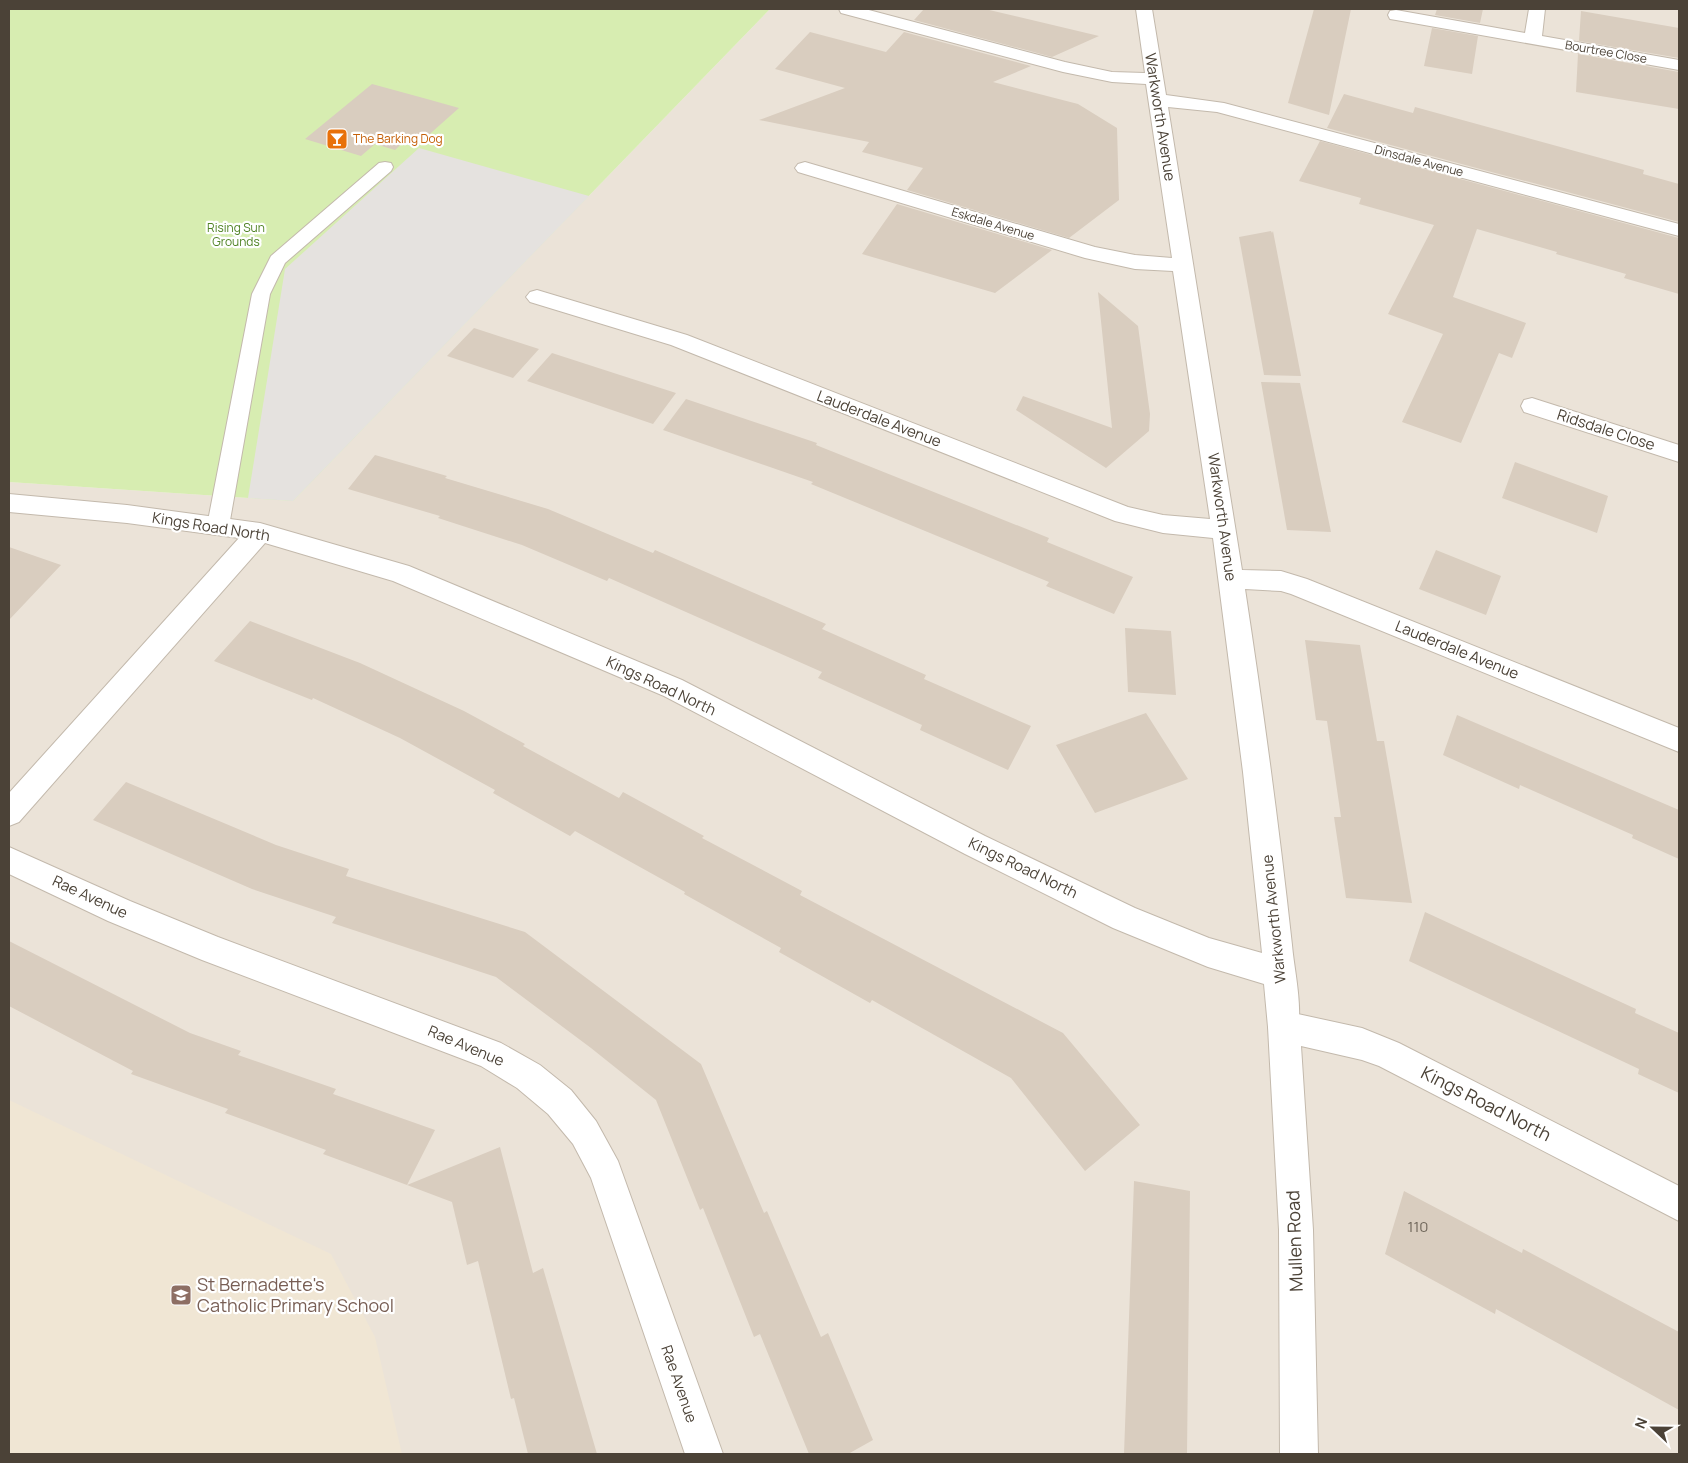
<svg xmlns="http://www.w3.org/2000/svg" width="1688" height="1463" font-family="Manrope,sans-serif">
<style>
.residential{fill:#ebe3d8}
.education{fill:#f0e6d4}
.green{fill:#d7edb1}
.parking{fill:#e5e2df}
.building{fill:#d9cdbf}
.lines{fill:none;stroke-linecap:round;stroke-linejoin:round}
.service-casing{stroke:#c3b9ac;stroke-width:2}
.minor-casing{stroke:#c3b9ac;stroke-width:2}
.tertiary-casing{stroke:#c3b9ac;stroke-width:2}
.service{fill:#fff;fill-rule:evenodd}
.minor{fill:#fff;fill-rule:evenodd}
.tertiary{fill:#fff;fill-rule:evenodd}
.labels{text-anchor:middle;stroke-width:4.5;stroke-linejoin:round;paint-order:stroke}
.far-street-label{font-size:12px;fill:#4b4237;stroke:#fff}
.far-food-label{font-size:12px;fill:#c56008;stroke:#fff;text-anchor:start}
.far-park-label{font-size:12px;fill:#508325;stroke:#fff}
.street-label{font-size:15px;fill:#4b4237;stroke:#fff}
.near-number-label{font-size:15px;fill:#6e6559}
.near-street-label{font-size:18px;fill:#4b4237;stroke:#fff}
.near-education-label{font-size:18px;fill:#785e54;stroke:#fff;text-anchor:start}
</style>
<rect width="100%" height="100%" fill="#f6f2eb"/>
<path class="residential" d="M770,9H1679V1454H9V482L293,501Z"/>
<path class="education" d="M9,1100L331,1254L375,1337L402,1454H9Z"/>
<path class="green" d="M9,9H770L293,501L9,482Z"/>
<path class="parking" d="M419,148L589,196L293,501L248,498L285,269Z"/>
<path class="building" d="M924,9H985L1099,36L1052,57L914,20Z
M1314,9H1351L1329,115L1288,103Z
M1437,9H1483L1480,23L1435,15Z
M1581,11L1679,28V58L1579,41Z
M1432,28L1478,36L1472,74L1424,66Z
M810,32L886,52L904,32L1031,66L993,82L1078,104L1117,128L1119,200L1069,238L907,190L923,168L862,152L869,142L759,120L845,88L775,69Z
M1578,54L1679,72V109L1576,92Z
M372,84L427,99L459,108L423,140L410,136L395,150L375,144L361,156L305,139Z
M1344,94L1413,113L1415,107L1644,170L1643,174L1679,184V222L1327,128Z
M1320,141L1679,238V294L1624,278L1626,274L1556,254L1557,252L1477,229L1453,297L1526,323L1512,358L1499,353L1461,443L1402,422L1443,334L1388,314L1434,225L1359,204L1361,198L1299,181Z
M897,204L1052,250L995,293L862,254Z
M1271,231L1272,233L1273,231L1301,376L1264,375L1239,237Z
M1098,292L1138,326L1150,414L1149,431L1106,468L1016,410L1023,396L1112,428Z
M474,328L539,349L513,378L447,356Z
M552,353L620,375L676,393L653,424L527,381Z
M1261,382L1300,383L1331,532L1287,530Z
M686,399L817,443L816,445L1049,538L1047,542L1133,577L1114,614L1046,586L1049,582L811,484L813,482L663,430Z
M375,455L447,476L445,478L548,509L653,553L655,550L826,624L822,629L926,675L924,679L1031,726L1008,770L920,730L922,725L818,678L822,672L609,578L607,581L522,545L438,518L440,516L348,489Z
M1515,462L1608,496L1597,533L1502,498Z
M9,547L61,565L9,620Z
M1436,550L1501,576L1486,615L1419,589Z
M250,621L360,663L464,711L525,744L523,746L619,798L623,792L704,836L702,838L802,891L800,895L1063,1033L1140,1125L1085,1171L1011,1078L872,1000L870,1003L779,952L781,948L684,894L685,892L575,831L570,836L493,793L495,790L400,738L313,698L312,700L214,661Z
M1125,628L1171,631L1176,695L1128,692Z
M1305,640L1360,645L1377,741H1384L1412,903L1346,898L1334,817H1341L1327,721L1316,720Z
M1146,713L1188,779L1095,813L1056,745Z
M1457,715L1679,810V859L1632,838L1633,835L1520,785L1519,789L1443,755Z
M126,782L276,845L349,869L346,876L525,932L701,1064L764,1213L767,1211L821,1337L828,1333L873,1440L848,1454H809L760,1334L754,1337L703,1208L700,1210L656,1100L591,1048L496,977L332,923L336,917L252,889L93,820Z
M1425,912L1636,1009L1635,1013L1679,1033V1093L1638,1074L1639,1069L1409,961Z
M9,941L190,1033L241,1051L238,1055L336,1089L333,1094L435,1130L407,1185L323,1154L326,1150L225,1113L228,1109L131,1074L133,1071L9,1006Z
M500,1147L533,1273L543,1268L597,1454H528L514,1398L511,1399L478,1261L467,1265L452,1202L407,1185Z
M1134,1181L1190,1191L1187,1454H1124Z
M1404,1191L1522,1253L1523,1249L1679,1332V1410L1496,1309L1495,1314L1385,1254Z"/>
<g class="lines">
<g class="service-casing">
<path id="service" d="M385,162L391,163L393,167L391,171L285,263L270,294L229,526L225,532L218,534L211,532L207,526L252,294L271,256L379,163Z"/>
</g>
<g class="minor-casing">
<path id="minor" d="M839,9H865L1065,62L1112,72L1145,73L1136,9H1152L1166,95L1224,103L1679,224V236L1217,112L1168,107L1242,570L1281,571L1307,579L1679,728V752L1291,594L1281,591L1245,589C1263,707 1279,826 1292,945C1294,970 1305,1015 1295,1038L1284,1043L1273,1038L1268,1027L1264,984L1208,967L1113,928L965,854L664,696L393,581L265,543L19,822L9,826V793L239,538L127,523L9,512V494L127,505L260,523L409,566L682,680L985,836L1135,908L1209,938L1262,953L1243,772L1213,538L1163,533L1115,521L671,345L530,302L526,297L530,292L537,290L687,335L1128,507L1163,515L1210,519L1173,271L1135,269L1085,258L798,172L795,168L798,164L805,162L1095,247L1135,255L1172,258L1146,84L1112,82L1063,72L841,13Z
M1529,9H1545L1542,36L1679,60V70L1396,20L1390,19L1388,15L1390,11L1396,10L1525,33Z
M1532,398L1679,445V462L1524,412L1521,406L1524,400Z
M9,847L130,901L218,937L501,1043L540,1065L571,1090L596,1121L618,1161L723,1454H685L591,1178L573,1144L548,1114L517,1088L481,1066L202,960L108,921L9,874Z"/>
</g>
<g class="tertiary-casing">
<path id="tertiary" d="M1284,1011L1362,1028L1399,1043L1679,1186V1221L1379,1066L1362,1060L1301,1046L1313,1230L1318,1454H1280L1279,1230L1268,1027L1273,1016Z"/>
</g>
<use href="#service" class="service"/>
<use href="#minor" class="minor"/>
<use href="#tertiary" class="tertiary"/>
</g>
<defs>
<g id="bar-square" transform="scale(1.125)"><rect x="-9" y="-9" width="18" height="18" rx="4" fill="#e8710a" stroke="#fff"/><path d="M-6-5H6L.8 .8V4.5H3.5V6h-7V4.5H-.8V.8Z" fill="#fff"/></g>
<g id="school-square" transform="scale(1.125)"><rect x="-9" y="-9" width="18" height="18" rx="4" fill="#8d6e63" stroke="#fff"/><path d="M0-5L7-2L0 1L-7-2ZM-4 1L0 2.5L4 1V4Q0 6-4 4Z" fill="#fff"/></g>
</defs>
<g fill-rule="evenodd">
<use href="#bar-square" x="337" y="139"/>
<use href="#school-square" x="181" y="1295"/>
</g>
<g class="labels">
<g class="far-street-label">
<text transform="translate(1606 52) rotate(10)" y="4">Bourtree Close</text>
<text transform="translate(1419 161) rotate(15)" y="4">Dinsdale Avenue</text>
<text transform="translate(993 224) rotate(17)" y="4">Eskdale Avenue</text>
</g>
<g class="far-food-label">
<text x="353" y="143">The Barking Dog</text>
</g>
<g class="far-park-label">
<text x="236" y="232">Rising Sun<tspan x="236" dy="14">Grounds</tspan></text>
</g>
<g class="street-label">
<text transform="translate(1160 117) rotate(81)" y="5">Warkworth Avenue</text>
<text transform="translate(879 419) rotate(21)" y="5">Lauderdale Avenue</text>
<text transform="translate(1606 430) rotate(18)" y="5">Ridsdale Close</text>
<text transform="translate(1222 517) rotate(82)" y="5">Warkworth Avenue</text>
<text transform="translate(211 527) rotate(9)" y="5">Kings Road North</text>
<text transform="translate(1457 650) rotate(22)" y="5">Lauderdale Avenue</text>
<text transform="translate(661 686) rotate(25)" y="5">Kings Road North</text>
<text transform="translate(1023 868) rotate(26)" y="5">Kings Road North</text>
<text transform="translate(90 897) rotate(25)" y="5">Rae Avenue</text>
<text transform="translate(1274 919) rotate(-96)" y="5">Warkworth Avenue</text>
<text transform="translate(466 1046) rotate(23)" y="5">Rae Avenue</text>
<text transform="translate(679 1384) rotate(71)" y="5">Rae Avenue</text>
</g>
<g class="near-number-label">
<text x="1418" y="1232">110</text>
</g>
<g class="near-street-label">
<text transform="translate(1486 1104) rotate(27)" y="6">Kings Road North</text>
<text transform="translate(1295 1241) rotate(-92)" y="6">Mullen Road</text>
</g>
<g class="near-education-label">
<text x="197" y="1291">St Bernadette's<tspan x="197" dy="21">Catholic Primary School</tspan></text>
</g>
</g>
<rect width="1688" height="1463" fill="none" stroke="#4b4237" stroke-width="20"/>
<g transform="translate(1653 1428) rotate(292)" stroke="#ffffff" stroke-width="4" paint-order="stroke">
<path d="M0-4L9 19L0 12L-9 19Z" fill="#4b4237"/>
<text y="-8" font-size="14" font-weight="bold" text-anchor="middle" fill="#4b4237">N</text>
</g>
</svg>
